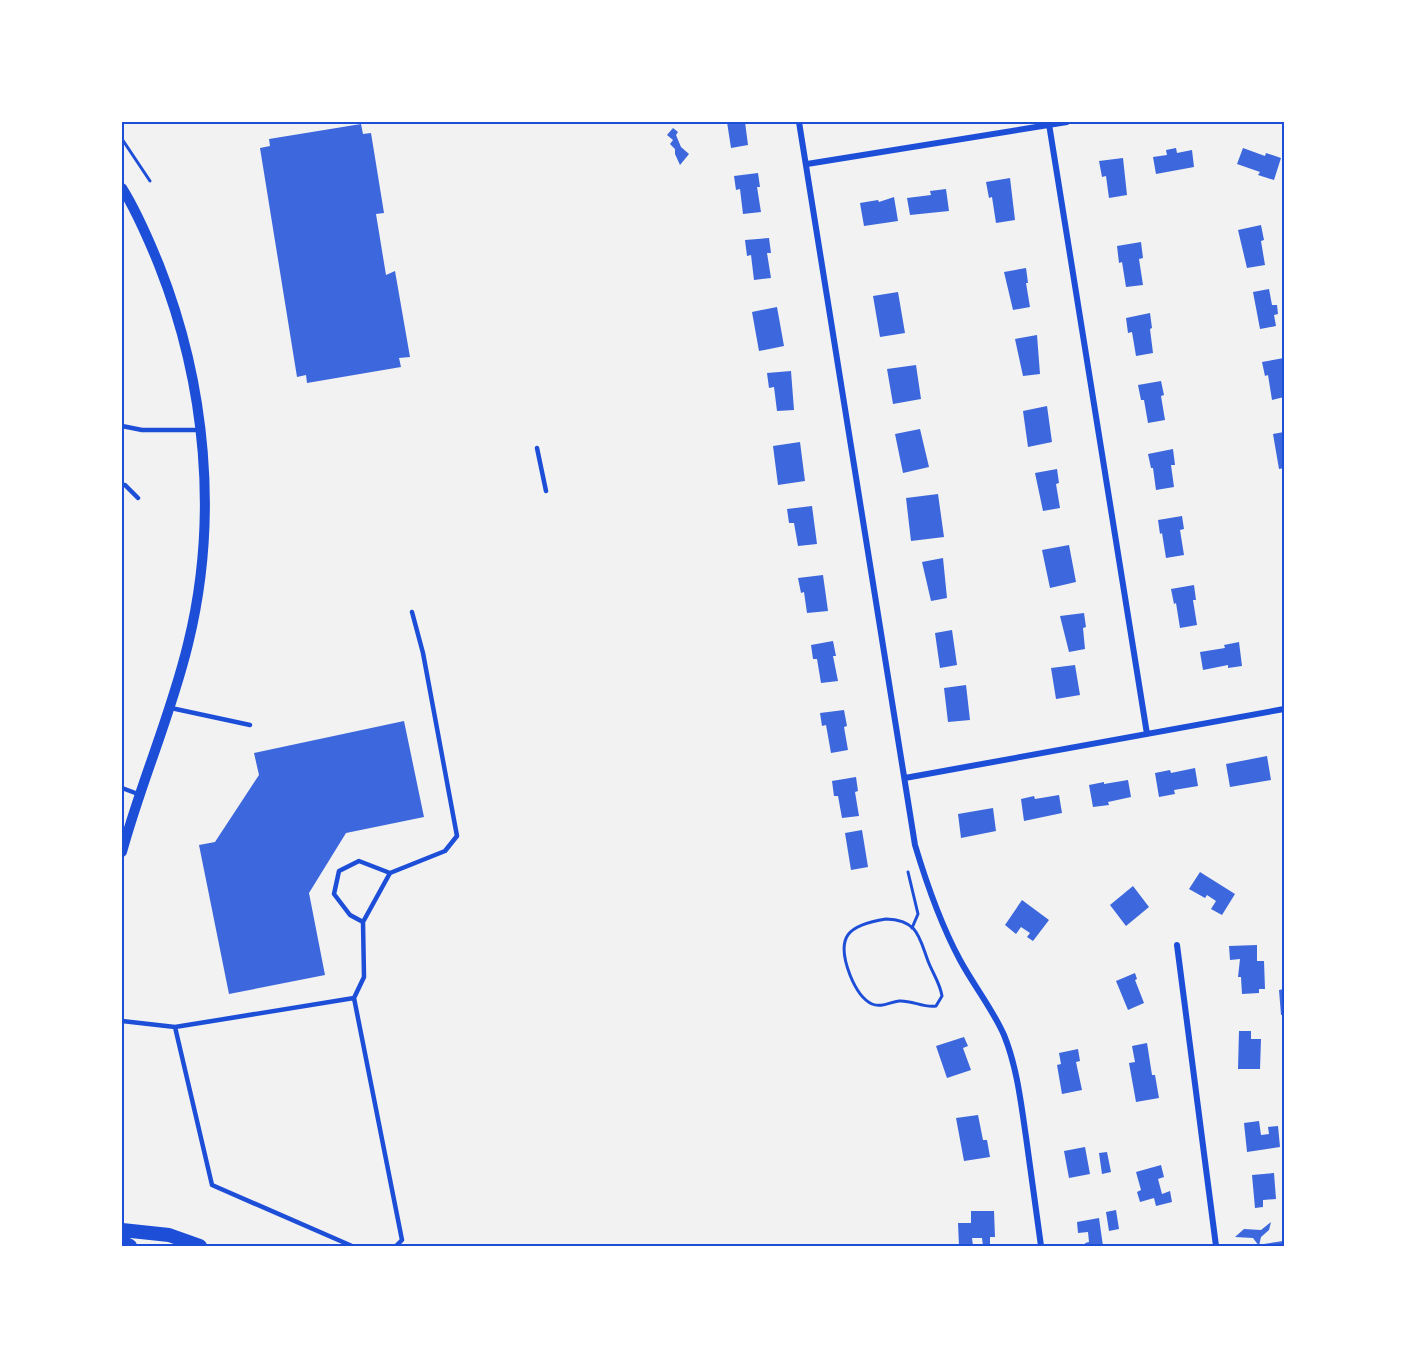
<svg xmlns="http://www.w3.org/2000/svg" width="1406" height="1368" font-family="'Crimson Pro',serif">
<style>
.building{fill:#3d67dc}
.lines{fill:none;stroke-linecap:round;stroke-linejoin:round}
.path{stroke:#1d4ed8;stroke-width:3}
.service{stroke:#1d4ed8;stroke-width:4.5}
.minor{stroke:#1d4ed8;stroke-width:6}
.tertiary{stroke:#1d4ed8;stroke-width:10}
.primary{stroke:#1d4ed8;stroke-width:14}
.neatline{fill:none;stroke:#1d4ed8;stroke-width:2}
</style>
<rect width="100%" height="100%" fill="#f2f2f2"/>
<path class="building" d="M727,122H745L748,145L731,148Z
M361,124L363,134L371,133L384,213L376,214L386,275L395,271L410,357L399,358L401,367L307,383L306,375L297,377L260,148L270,146L269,139Z
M673,128L678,132L676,135L681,147L689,154L680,165L675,154V149L670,144L673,140L667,135Z
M1176,148L1177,153L1192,150L1194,167L1156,174L1153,157L1167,155L1166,150Z
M1243,148L1265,156L1266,153L1281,158L1274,180L1258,175L1260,172L1237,164Z
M1123,158L1127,195L1109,198L1106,176L1102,177L1099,161Z
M758,173L760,187H757L761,212L743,214L740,189L736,190L734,176Z
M1010,178L1015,220L996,223L992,197L989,198L986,182Z
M946,189L949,211L910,215L907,198L931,195L930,191Z
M894,197L898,221L864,226L860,203L878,200L879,202Z
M1261,225L1264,240L1261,241L1265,265L1247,268L1238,230Z
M769,238L771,253H767L771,278L754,280L751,255L747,256L745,240Z
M1141,242L1143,258L1139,259L1143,285L1126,287L1122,262L1119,263L1117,246Z
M1026,268L1028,283H1026L1030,307L1013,310L1004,272Z
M1269,289L1272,305H1277L1278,314L1274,315L1276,326L1260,329L1253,292Z
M898,292L905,333L880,337L873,296Z
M777,307L784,346L759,351L752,312Z
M1150,313L1152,328L1150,329L1153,353L1136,356L1132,332L1128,333L1126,318Z
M1037,335L1040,374L1023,376L1015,339Z
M1284,358V397L1272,400L1268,375L1265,376L1262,362Z
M916,365L921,399L893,404L887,369Z
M791,371L794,410L777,411L774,387L769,388L767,373Z
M1161,381L1164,395L1161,396L1165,420L1148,423L1144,400H1141L1138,385Z
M1047,406L1052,442L1028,447L1023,411Z
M920,429L929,467L903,473L895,434Z
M1284,432V468L1279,469L1273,434Z
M800,442L805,481L778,485L773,446Z
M1173,449L1175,465H1171L1174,487L1156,490L1153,468H1151L1148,454Z
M1057,469L1059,483L1056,484L1060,508L1043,511L1035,473Z
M938,494L944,537L911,541L906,498Z
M812,506L817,544L798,546L794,523H789L787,509Z
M1182,516L1184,529L1180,530L1184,555L1166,558L1162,533L1160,534L1158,520Z
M1069,545L1076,582L1050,588L1042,550Z
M943,558L947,598L931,601L922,562Z
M823,575L828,611L807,613L804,592L801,593L798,578Z
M1194,585L1196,600H1193L1197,625L1180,628L1176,603L1174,604L1171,589Z
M1084,613L1086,627L1083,628L1085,649L1069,652L1060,616Z
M952,630L957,665L940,668L935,633Z
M833,641L836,656H833L838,681L821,683L817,659H813L811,645Z
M1239,642L1242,666L1228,668V665L1203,670L1200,652L1225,648L1224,645Z
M1075,665L1080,695L1056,699L1051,668Z
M966,685L970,720L948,722L944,688Z
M844,710L847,726L844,727L848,750L831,753L826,725L822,726L820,713Z
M404,721L424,817L346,833L309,893L325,975L229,994L199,845L215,842L259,775L254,753Z
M1267,756L1271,780L1230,787L1226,764Z
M1195,768L1198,786L1174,790L1175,794L1159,797L1155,773L1170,770L1171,773Z
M856,777L858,791L855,792L859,816L842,818L838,796H834L832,781Z
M1128,780L1131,797L1108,802L1109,805L1093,807L1089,785L1104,782V784Z
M1059,795L1062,813L1024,821L1021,799L1034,796L1035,799Z
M993,808L996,831L961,838L958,814Z
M862,830L868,867L851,870L845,833Z
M1200,872L1235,894L1222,915L1211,909L1216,901L1207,895L1205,898L1189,889Z
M1133,886L1149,907L1126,926L1110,905Z
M1022,900L1049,920L1033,941L1027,937L1030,933L1021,927L1016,934L1005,925Z
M1257,945V961H1264L1265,989H1259V993L1242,994L1241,977H1238L1240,959L1230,960L1229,946Z
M1135,973L1137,979L1135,980L1144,1003L1128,1010L1116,981Z
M1284,989V1015H1281L1279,990Z
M1239,1031H1251V1039H1261L1260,1069H1238Z
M964,1037L968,1046L963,1048L971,1070L947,1078L936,1046Z
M1147,1043L1152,1075H1155L1159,1098L1136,1102L1129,1063L1135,1062L1132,1046Z
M1078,1049L1080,1061L1076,1062L1082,1090L1062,1094L1057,1065L1061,1064L1059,1053Z
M978,1115L983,1140H987L990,1157L964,1161L956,1118Z
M1259,1121L1261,1135L1269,1134L1268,1127L1278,1126L1280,1147L1247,1152L1244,1123Z
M1085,1147L1090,1174L1069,1178L1064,1151Z
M1107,1152L1111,1172L1102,1174L1099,1153Z
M1161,1165L1164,1177L1158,1179L1162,1194L1170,1191L1172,1202L1156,1206L1154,1198L1140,1202L1137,1192L1141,1190L1136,1172Z
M1274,1173L1276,1199L1263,1200V1207L1255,1208L1252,1175Z
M1116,1210L1119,1229L1109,1231L1106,1212Z
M971,1211H994L995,1237H990V1246H983L982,1238H972L973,1246H959L958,1223H971Z
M1099,1218L1103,1246H1086L1085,1243L1089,1242L1088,1232L1078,1233L1077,1222Z
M1271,1222L1269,1230L1261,1237L1259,1246L1253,1238L1235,1237L1244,1229L1261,1230Z
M1283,1241L1284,1246H1264V1244Z"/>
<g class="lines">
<path class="path" d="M122,139L150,181
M908,872L918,914L912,928
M886,919C918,920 919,937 928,961C933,974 940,983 942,996L936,1006C923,1008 912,1000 899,1001C890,1002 881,1008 872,1004C861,999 854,985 850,975C835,936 848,925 886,919Z"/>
<path class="service" d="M122,426L142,430H199
M537,448L546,491
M122,485H125L138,498
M171,708L250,725
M122,788L138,794
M363,922L350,915L334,894L339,871L359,861L390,873
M354,998L364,977L363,922L390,873L445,851L457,836L423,653L412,612
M122,1021L175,1027L354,998L402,1240L396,1246
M175,1027L212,1185L352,1246"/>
<path class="minor" d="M799,122L915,845C927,885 940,923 960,960C974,986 992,1008 1004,1035C1017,1067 1021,1103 1026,1137C1031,1174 1036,1210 1041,1246
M1049,124L1147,734
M807,164L1067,122
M905,778L1284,709
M1177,945L1216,1246"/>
<path class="tertiary" d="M122,188C137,212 148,238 159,265C206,384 219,519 188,644C171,715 141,782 122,852"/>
<path class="primary" d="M122,1230L169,1235L200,1246
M122,1242L130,1246"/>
</g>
<rect width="1406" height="1368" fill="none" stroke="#ffffff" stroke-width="246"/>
<rect x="123" y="123" width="1160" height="1122" class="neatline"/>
</svg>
